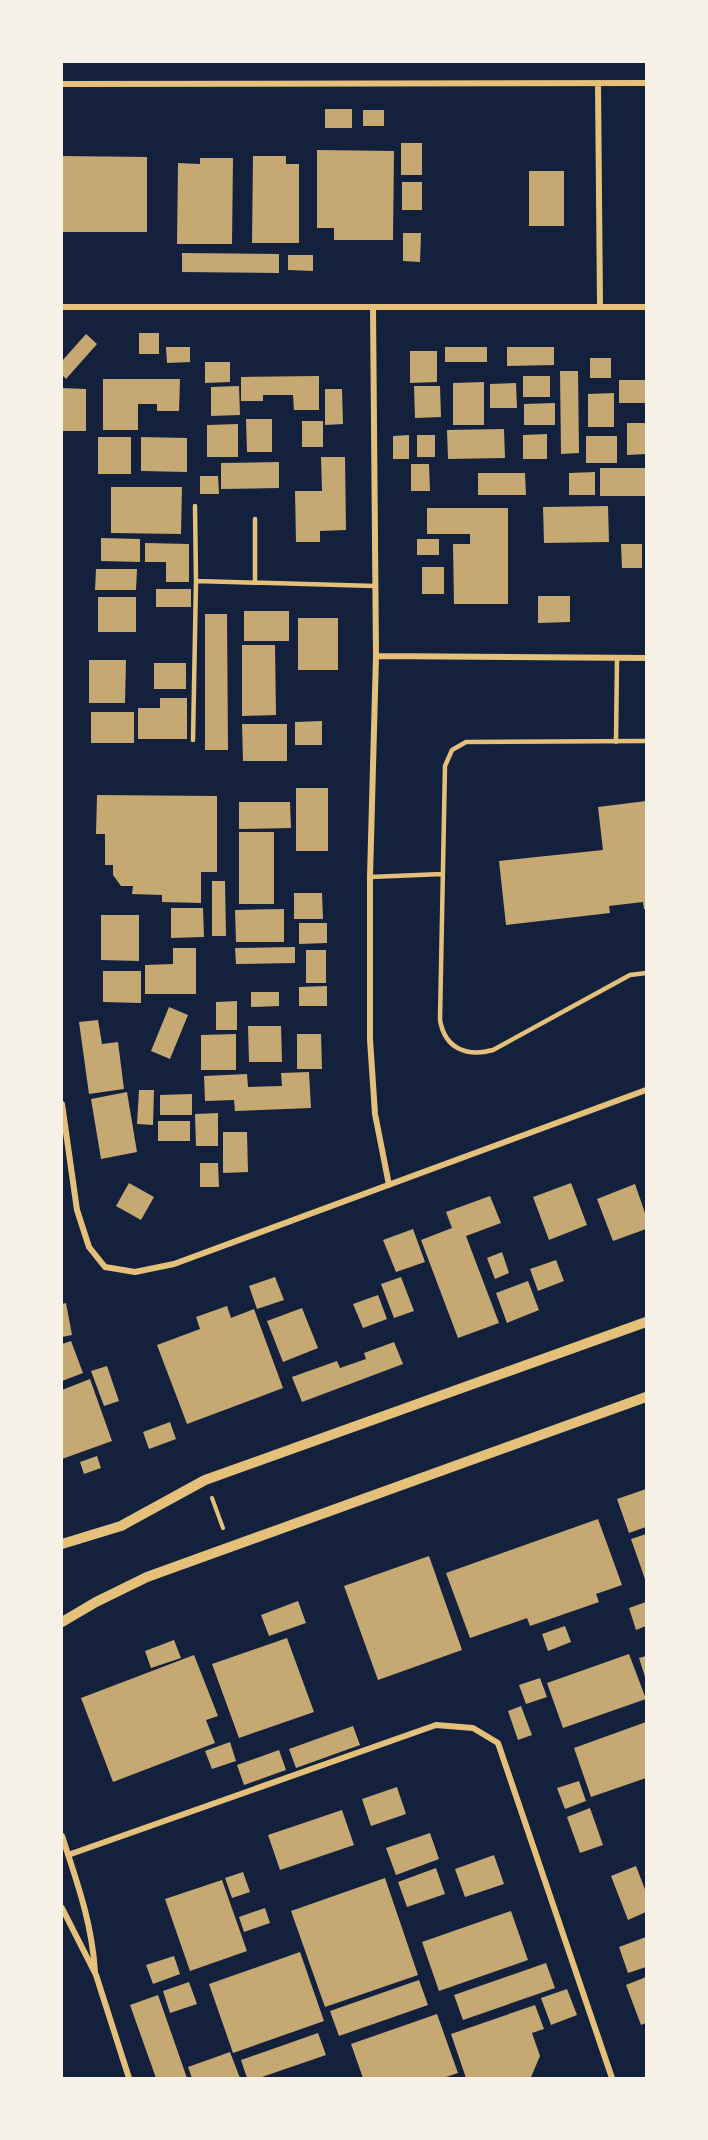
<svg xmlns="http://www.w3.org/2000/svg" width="708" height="2140" font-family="'Titillium Web',sans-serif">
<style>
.building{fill:#c6a872}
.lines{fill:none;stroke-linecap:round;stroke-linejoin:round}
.path{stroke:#e5c07b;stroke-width:4}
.service{stroke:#e5c07b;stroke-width:4.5}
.minor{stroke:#e5c07b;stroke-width:6}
.tertiary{stroke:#e5c07b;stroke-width:10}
</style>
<rect width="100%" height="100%" fill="#14213d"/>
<path class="building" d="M325,109H352V128H325Z
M363,110H384V126H363Z
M401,143H422V175H401Z
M317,150L394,151L393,240H334V228H317Z
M62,156L147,157V232H62Z
M253,156H286V164H299V243H252Z
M200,158H233L232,244H177L178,163L200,164Z
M529,171H564V226H529Z
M402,182H422V210H402Z
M403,233H421L420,262L403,261Z
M182,253L279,254V273L182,272Z
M288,255H313V271L288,270Z
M139,333H159V354H139Z
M86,334L97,344L66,379L62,375V361Z
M166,347H190V362L167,363Z
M445,347H487V362H445Z
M507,347H554V365L507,366Z
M410,351H437V382L410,383Z
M590,358H611V378H590Z
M205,362H230V382L205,383Z
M560,371H578L579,453L561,454Z
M319,376V410H294L293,395H263V401H241V377Z
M523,376H550V397H523Z
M103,379H180L179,411H157V404H138V430H103Z
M619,380H646V403H619Z
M484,382V425H453V383Z
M516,383L517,408H490V384Z
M239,386L240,415L211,416V387Z
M414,386H440L441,417L415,418Z
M62,388L86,389V431H62Z
M325,389H342L343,424L325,425Z
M614,393V427H588V394Z
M555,403V425H524V404Z
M246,419H272V452H247Z
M302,421H323V447H302Z
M627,423H646V454L627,455Z
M238,424V457H207V425Z
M504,429L505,458L448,459L447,430Z
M547,434V459H523V435Z
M409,435V459H393V436Z
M417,435H435V457H417Z
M586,436H617V463H586Z
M98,437H131V474H98Z
M141,437L187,438V472L141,471Z
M321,457H345L346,530L320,531V542H296L295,491H322Z
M279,462V488L221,489V463Z
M411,464H429L430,491H411Z
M600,468H646V496H600Z
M595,472V495H569V473Z
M478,473H525L526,495H478Z
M200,476H218L219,494H200Z
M111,487H182L181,534L111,533Z
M608,506L609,542L544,543L543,507Z
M427,508H508V604H454L453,544H470V534H427Z
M101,538L140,539V562L101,561Z
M417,539H439V555H417Z
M145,543L189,544V582H166V562H145Z
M621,544H642V568H622Z
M422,567H444V594H422Z
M96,569H137L136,590H95Z
M156,589H191V607H156Z
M538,596H570V622L538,623Z
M98,597H136V632H98Z
M244,611H289V641H244Z
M205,614H227L228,750H205Z
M298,618H338V670H298Z
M242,645H275L276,715L242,716Z
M89,660H126L125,703H89Z
M154,663H186V689H154Z
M160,698H187V739H138V708H160Z
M91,712H134V743H91Z
M322,721V745H295V722Z
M242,724H287V761H243Z
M296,788H328V851H296Z
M97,795L217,796V872H201V903L162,902V895L132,894L133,886H121L113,875V865H105V834H96Z
M646,801V909H644L643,902L609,906L610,913L506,925L499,861L603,850L598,807Z
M239,802H290L291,828L239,829Z
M239,832H274V904H239Z
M212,881H225L226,936H212Z
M294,893H322L323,919H294Z
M171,908H203L204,937L171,938Z
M284,909V942H236L235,910Z
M101,915H139V961L101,960Z
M299,923H327V943L299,944Z
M295,947V963L236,964L235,948Z
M173,948H196V994H145V965L173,964Z
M306,950H326V983H306Z
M103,971H141V1003L103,1002Z
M327,986V1006H299V987Z
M251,992H279V1006L251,1007Z
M237,1001V1030H216V1002Z
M169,1007L188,1015L170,1059L151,1051Z
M98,1020L102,1044L118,1042L124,1089L89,1094L79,1022Z
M248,1026H281L282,1062H249Z
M236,1034V1070H201V1035Z
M297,1034H321L322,1069H297Z
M309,1072L311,1108L235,1111L234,1100L205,1101L204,1076L247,1074L248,1087L282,1086L281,1073Z
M139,1090H154L153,1125L137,1124Z
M127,1092L137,1152L101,1159L91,1099Z
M192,1094V1115H160V1095Z
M218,1113V1146H196L195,1114Z
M158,1121H190V1141H158Z
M223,1132H247L248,1172L223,1173Z
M200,1163H218L219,1187H200Z
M129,1183L154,1197L141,1220L116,1206Z
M571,1183L587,1225L549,1240L533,1197Z
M635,1184L646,1216V1229L613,1241L597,1199Z
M490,1196L501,1223L466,1236L499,1323L458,1338L421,1240L452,1228L446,1212Z
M413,1229L425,1262L396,1272L383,1240Z
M502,1252L509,1273L495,1279L487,1258Z
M556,1260L564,1281L538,1291L530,1269Z
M275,1277L284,1300L257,1309L249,1286Z
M401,1277L414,1311L394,1318L381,1284Z
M528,1281L539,1310L507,1323L496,1293Z
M378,1295L387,1319L363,1328L353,1304Z
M66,1303L72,1335L62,1337V1304Z
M227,1306L231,1318L254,1309L283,1388L187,1424L157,1345L200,1329L196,1317Z
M302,1308L318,1348L283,1362L267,1321Z
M71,1341L83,1373L62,1381V1344Z
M394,1342L403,1364L302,1402L292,1377L337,1361L340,1368L366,1359L364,1353Z
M107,1366L119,1401L104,1406L91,1371Z
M90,1379L112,1441L62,1459V1390Z
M170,1422L176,1439L149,1449L143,1432Z
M97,1456L101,1468L84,1474L80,1462Z
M646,1489V1527L629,1533L617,1499Z
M598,1519L622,1585L596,1594L599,1602L530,1626L527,1618L470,1638L446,1573Z
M646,1534V1582L631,1539Z
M429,1556L462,1650L378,1680L344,1586Z
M298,1601L306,1623L269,1636L261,1615Z
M646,1602V1626L636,1630L629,1608Z
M565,1626L571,1642L548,1651L542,1634Z
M287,1638L314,1712L239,1738L212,1664Z
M174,1640L181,1658L151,1668L145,1651Z
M629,1654L646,1699L563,1728L547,1683Z
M194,1655L218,1716L206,1720L215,1743L113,1782L81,1698Z
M646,1656V1680L639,1658Z
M540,1678L547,1697L526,1704L519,1685Z
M521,1706L532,1735L518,1740L508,1711Z
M646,1722V1778L591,1797L574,1748Z
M353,1726L360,1745L296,1768L289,1749Z
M230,1742L236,1761L212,1769L205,1751Z
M279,1750L286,1770L244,1785L237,1765Z
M579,1781L586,1801L565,1809L557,1788Z
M397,1787L406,1814L371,1826L362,1799Z
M590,1808L603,1845L580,1853L567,1817Z
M342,1810L354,1845L280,1870L268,1835Z
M430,1833L439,1859L396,1875L386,1848Z
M494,1855L504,1884L465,1897L455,1869Z
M636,1866L646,1892V1912L628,1920L611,1876Z
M436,1868L445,1894L407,1907L398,1882Z
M243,1872L250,1892L232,1898L225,1878Z
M385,1878L418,1975L325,2007L291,1911Z
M222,1880L247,1951L190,1971L165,1899Z
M265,1908L270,1923L244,1932L239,1917Z
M511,1911L528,1960L439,1991L422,1942Z
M646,1937V1967L628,1973L619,1947Z
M300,1952L324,2021L233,2053L209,1984Z
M174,1956L180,1974L153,1984L146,1965Z
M546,1963L555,1988L463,2020L454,1995Z
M646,1977V2023L641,2025L626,1985Z
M419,1980L428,2005L339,2036L330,2011Z
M189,1982L197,2004L170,2013L163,1991Z
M567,1989L577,2015L551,2025L541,1998Z
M158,1995L187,2078H156L130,2005Z
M535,2005L544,2029L532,2033L540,2056L531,2077L525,2078H466L451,2034Z
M437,2014L458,2073L443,2078H363L351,2044Z
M318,2033L326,2055L259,2078H247L241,2060Z
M230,2052L240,2078H192L188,2067Z"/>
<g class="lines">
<path class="path" d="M212,1498L223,1528"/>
<path class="service" d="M195,506L196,581L375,586
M255,583V519
M193,740L196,581
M646,741L466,742L452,750L445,766L440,1020C445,1049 467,1057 493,1050L630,975L646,973
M616,742L617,659
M370,877L442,874"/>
<path class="minor" d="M598,83L600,306
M62,84L646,83
M62,307H646
M373,308L376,656L370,877V1039L375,1114L389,1185
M376,656L646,658
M62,1104L77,1210L89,1247L105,1267L135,1272L174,1264L646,1090
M62,1836C77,1882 92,1923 95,1972
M68,1855L436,1725L473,1728L498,1743L612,2078
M62,1908L96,1975L129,2078"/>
<path class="tertiary" d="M62,1544L121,1526L205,1480L646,1322
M62,1622L96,1602L147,1577L646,1397"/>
</g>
<rect width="708" height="2140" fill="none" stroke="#f6f1e7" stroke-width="126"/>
</svg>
